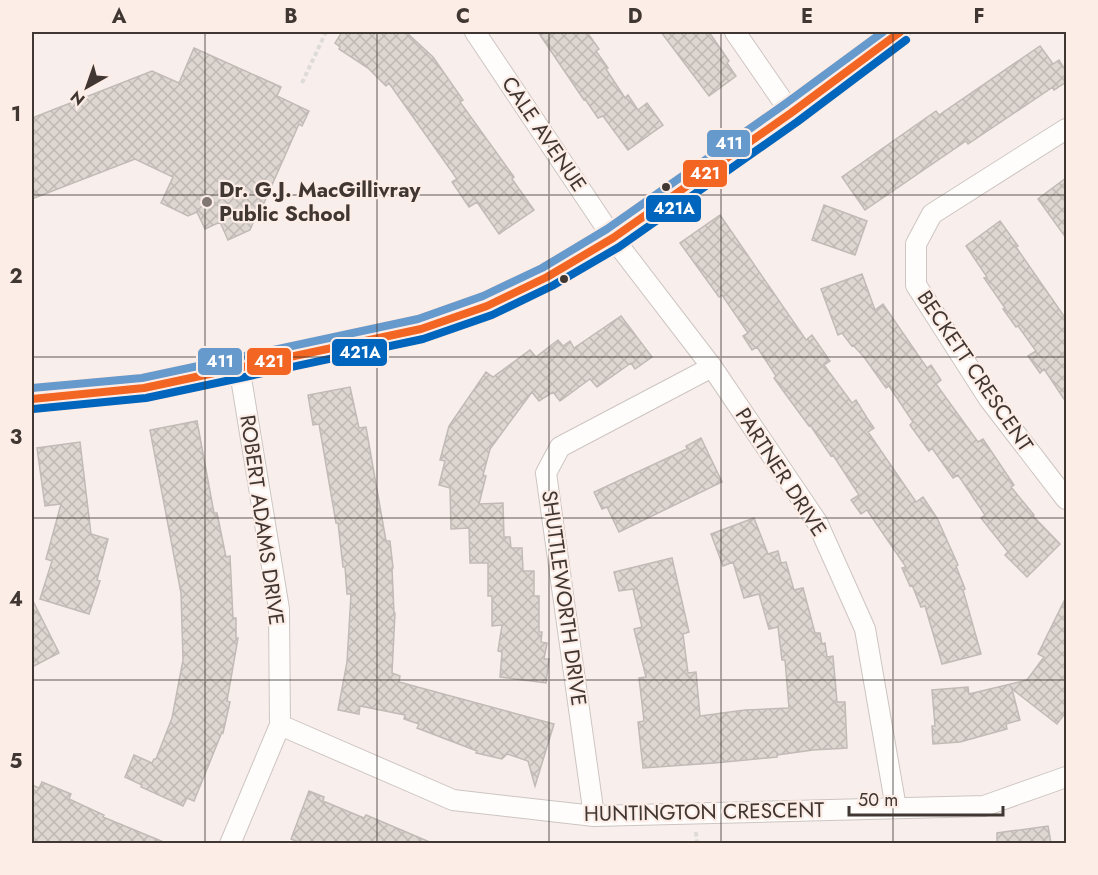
<svg xmlns="http://www.w3.org/2000/svg" width="1098" height="875" font-family="Jost,sans-serif">
<style>
.building{fill:url(#building-cross-hatch);stroke:#c1bab6;stroke-width:1.5}
.lines{fill:none;stroke-linecap:round;stroke-linejoin:round}
.minor-casing{stroke:#cdc5c1;stroke-width:22}
.path{stroke:#dedbd9;stroke-width:4;stroke-dasharray:4.5 3;stroke-linecap:butt}
.minor{stroke:#fefdfc;stroke-width:20}
.bus-1-casing{stroke:#fdede7;stroke-width:12}
.bus-2-casing{stroke:#fdede7;stroke-width:12}
.bus-3-casing{stroke:#fdede7;stroke-width:12}
.bus-1{stroke:#f26522;stroke-width:8}
.bus-2{stroke:#0065bd;stroke-width:8}
.bus-3{stroke:#69c;stroke-width:8}
.grid{fill:none;stroke:#403632;stroke-width:1.5;stroke-opacity:0.55}
.bus-dot{fill:#403632;stroke:#fdede7;stroke-width:2}
.poi-dot{fill:#807773;stroke:#fdede7;stroke-width:2}
.labels{text-anchor:middle;stroke-width:4.5;stroke-linejoin:round;paint-order:stroke}
.street-label{font-size:21px;fill:#403632;stroke:#fdede7}
.poi-label{font-size:21px;font-weight:bold;fill:#403632;stroke:#fdede7;text-anchor:start}
.line-badge{stroke:#fdede7;stroke-width:2}
.badge-label{font-size:16px;text-anchor:middle;font-weight:bold;fill:#fff}
.neatline{fill:none;stroke:#403632;stroke-width:2}
.grid-label{font-size:20px;text-anchor:middle;font-weight:bold;fill:#403632}
</style>
<defs>
<pattern id="building-cross-hatch" width="8" height="8" patternUnits="userSpaceOnUse" patternTransform="scale(1.5)"><rect width="8" height="8" fill="#ded6d1"/><path d="M0 0l8 8M0 8l8-8" fill="none" stroke="#c0b8b4"/></pattern>
</defs>
<rect width="100%" height="100%" fill="#f8efec"/>
<path class="building" d="M342,32H406L433,57L463,100L460,102L514,177L512,179L534,210L499,234L477,202L469,207L452,182L457,179L389,83L386,86L368,68L339,49L340,47L335,43Z
M538,32H587L599,49L596,51L608,68L606,69L625,98L628,95L638,110L647,103L663,125L628,150L603,116L598,118L585,99L584,100Z
M661,32H709L729,61L727,63L736,76L709,96Z
M1040,46L1053,64L1059,60L1066,71V82L1054,90L1053,87L968,144L966,141L865,210L842,177L936,111L939,115Z
M194,48L281,87L277,96L309,111L302,126L299,124L260,212L258,211L250,230L228,240L220,222L205,229L197,212L188,216L161,203L173,177L135,159L32,199V118L152,71L179,83Z
M1066,178V238L1038,199Z
M824,205L867,221L855,255L812,240Z
M720,215L806,340L812,335L830,361L824,365L852,403L856,400L867,418L874,428L868,432L916,502L923,497L937,518L958,565L956,566L965,589L963,590L981,654L942,664L925,606L921,607L912,585L910,586L902,568L906,567L867,510L861,514L851,500L859,495L833,455L831,456L810,425L809,426L784,392L774,378L776,376L757,347L752,350L743,336L748,333L722,295L719,297L680,243Z
M1000,221L1018,246L1016,247L1066,319V402L1044,369L1040,373L1028,356L1036,351L1018,326L1016,327L1003,309L1005,308L984,278L987,277L966,246Z
M862,274L875,310L883,304L927,368L931,365L941,380L936,384L978,442L983,439L1014,485L1011,487L1034,515L1033,516L1060,544L1027,577L1005,555L1008,552L981,518L985,515L958,475L953,478L932,448L929,451L910,425L913,422L889,386L886,388L864,357L853,345L852,346L842,333L838,335L821,289Z
M621,316L652,357L635,369L631,363L597,387L590,379L560,401L553,392L539,401L532,392L490,449L483,475L486,476L479,504L503,503L504,537H510L511,548H522L523,571H534V596H539V632H542L541,642L547,643L544,659H549L546,683L500,677L502,652L498,651L502,625L492,626V596H488V563H470L469,528L451,529L450,488L439,485L445,461L440,460L449,426L486,372L493,377L530,350L536,357L558,340L563,346L570,341L574,348Z
M350,387L359,428L366,427L386,541H390L393,568H392L394,613H395L392,673L400,676L399,682L554,724L535,786L528,761L507,754L502,759L476,753L477,751L417,728L419,724L404,719L405,715L360,706L359,714L338,710L347,662L351,594H347L345,567H343L338,523H336L319,424L313,425L308,395Z
M197,421L214,513H217L226,557L230,556L233,618H236V638H238L227,701L230,702L223,733L222,732L194,801L187,798L183,806L141,787L142,785L125,777L134,755L152,763L154,759H156L172,718L183,660L181,593L150,430Z
M701,438L722,482L619,532L607,507L602,509L594,492L687,449L686,446Z
M80,442L91,534L108,539L97,580L100,581L89,614L40,599L52,561L46,559L61,504L45,506L37,448Z
M754,518L768,554L778,551L781,563L786,562L794,590L803,588L815,633H820L822,644L825,643L827,657L833,656L837,702H845L847,748L813,750L777,755V757L714,763L643,768L638,722L644,721L639,678L646,677L634,629L642,627L633,589L619,591L614,572L672,558L689,632L683,634L688,673L696,672L700,716L745,710L789,708L785,660H782L778,627L769,629L759,594L744,598L733,562L723,566L711,534Z
M1066,597V712L1057,724L1012,689L1020,720L1006,724L1007,729L960,742L933,744L932,726H935L932,690L968,687L969,694L1027,680L1044,657L1038,654Z
M32,599L59,653L32,667Z
M42,782L71,794L69,799L104,815L103,817L166,843H32V785L39,788Z
M309,791L324,797L323,801L364,818L366,815L432,843H301L291,839Z
M1048,826L1051,843H997V833Z"/>
<g class="lines">
<g class="minor-casing">
<path id="minor" d="M475,32L613,238L712,367L817,522L865,629L896,808
M735,32L791,113
M1066,129L932,214L916,244V285L989,399L1066,499
M32,399L144,388L421,329L487,306L547,277L613,238L791,113L900,32
M280,725L453,800L594,816L984,806L1066,777
M594,816L546,473L560,447L712,367
M230,844L280,725L279,609L239,366"/>
</g>
<path class="path" d="M302,83L326,32
M696,832L697,844"/>
<use href="#minor" class="minor"/>
<g class="bus-1-casing">
<path id="bus-1" d="M32,399L144,388L421,329L487,306L547,277L613,238L791,113L900,32"/>
</g>
<g class="bus-2-casing">
<path id="bus-2" d="M33,409L146,398L423,339L492,315L552,286L619,247L797,122L906,40"/>
</g>
<g class="bus-3-casing">
<path id="bus-3" d="M32,388L142,378L418,319L483,296L542,268L607,229L785,104L883,32"/>
</g>
<use href="#bus-1" class="bus-1"/>
<use href="#bus-2" class="bus-2"/>
<use href="#bus-3" class="bus-3"/>
</g>
<path class="grid" d="M205,32V844M377,32V844M549,32V844M721,32V844M893,32V844M32,195H1066M32,357H1066M32,518H1066M32,680H1066"/>
<g class="bus-dot">
<circle cx="666" cy="187" r="5"/>
<circle cx="564" cy="279" r="5"/>
</g>
<circle class="poi-dot" cx="207" cy="202" r="6"/>
<g class="labels">
<g class="street-label">
<text transform="translate(544 134) rotate(56)" y="7">CALE AVENUE</text>
<text transform="translate(975 371) rotate(56)" y="7">BECKETT CRESCENT</text>
<text transform="translate(781 472) rotate(57)" y="7">PARTNER DRIVE</text>
<text transform="translate(262 520) rotate(82)" y="7">ROBERT ADAMS DRIVE</text>
<text transform="translate(564 598) rotate(82)" y="7">SHUTTLEWORTH DRIVE</text>
<text transform="translate(704 812) rotate(-1)" y="7">HUNTINGTON CRESCENT</text>
</g>
<g class="poi-label">
<text x="219" y="197">Dr. G.J. MacGillivray<tspan x="219" dy="24">Public School</tspan></text>
</g>
</g>
<g class="line-badge">
<rect x="706" y="129" width="45" height="29" rx="6" fill="#69c"/>
<rect x="682" y="159" width="46" height="29" rx="6" fill="#f26522"/>
<rect x="645" y="194" width="57" height="29" rx="6" fill="#0065bd"/>
<rect x="331" y="338" width="57" height="29" rx="6" fill="#0065bd"/>
<rect x="197" y="347" width="46" height="29" rx="6" fill="#69c"/>
<rect x="246" y="347" width="46" height="29" rx="6" fill="#f26522"/>
</g>
<g class="badge-label">
<text x="729" y="149">411</text>
<text x="705" y="179">421</text>
<text x="674" y="214">421A</text>
<text x="360" y="358">421A</text>
<text x="220" y="367">411</text>
<text x="269" y="367">421</text>
</g>
<rect width="1098" height="875" fill="none" stroke="#fdede7" stroke-width="66"/>
<g transform="translate(87 87) rotate(220)" stroke="#fdede7" stroke-width="4.5" paint-order="stroke">
<path d="M0-4.5L10 22L0 15L-10 22Z" fill="#403632"/>
<text y="-9" font-size="16" font-weight="bold" text-anchor="middle" fill="#403632">N</text>
</g>
<path d="M849 806v9h154v-9" fill="none" stroke="#403632" stroke-width="3"/>
<text x="858" y="806" font-size="18" fill="#403632" stroke="#fdede7" stroke-width="4.5" paint-order="stroke">50 m</text>
<rect x="33" y="33" width="1032" height="809" class="neatline"/>
<g class="grid-label">
<text x="119" y="23">A</text>
<text x="291" y="23">B</text>
<text x="463" y="23">C</text>
<text x="635" y="23">D</text>
<text x="807" y="23">E</text>
<text x="979" y="23">F</text>
<text x="16" y="121">1</text>
<text x="16" y="283">2</text>
<text x="16" y="444">3</text>
<text x="16" y="606">4</text>
<text x="16" y="768">5</text>
</g>
</svg>
